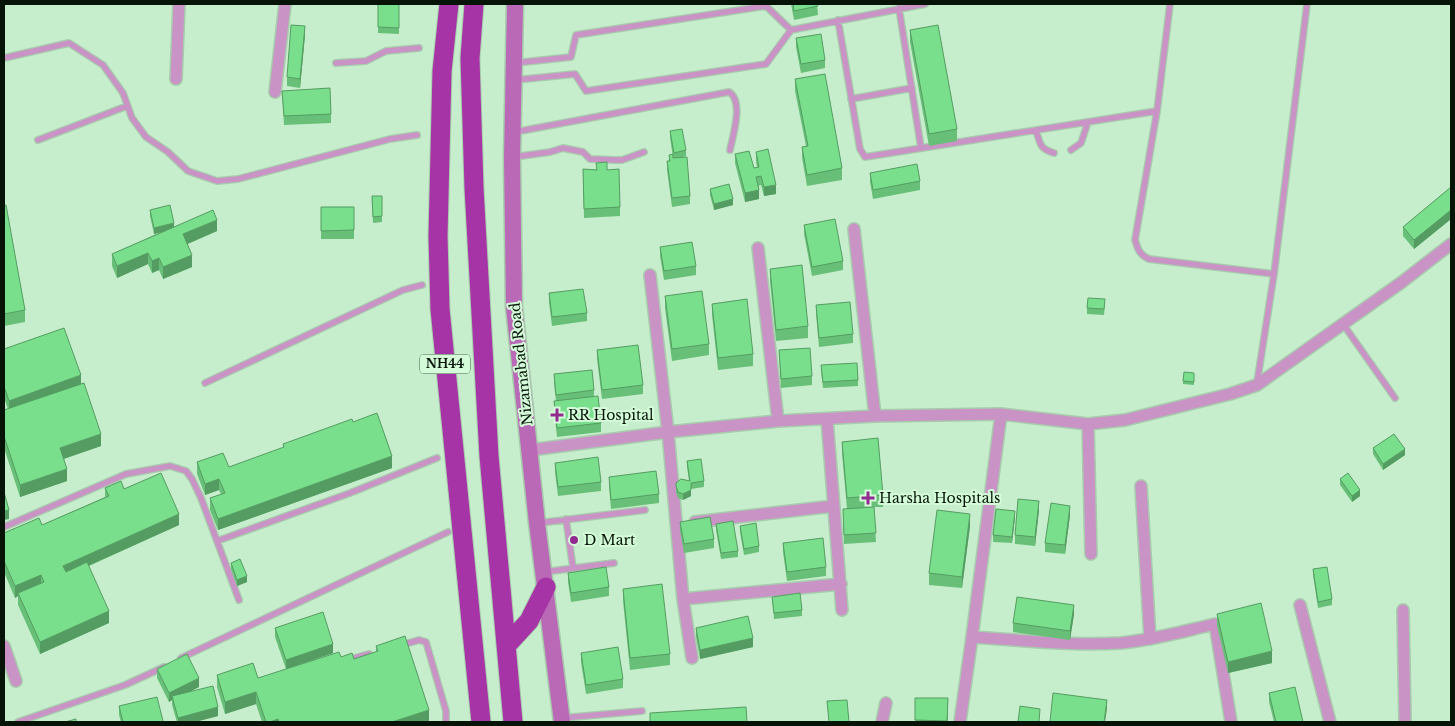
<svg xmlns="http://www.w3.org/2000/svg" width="1455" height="726" font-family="'Libre Baskerville',serif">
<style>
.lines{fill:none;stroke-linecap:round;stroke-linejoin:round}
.service-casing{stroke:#a8cbad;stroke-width:8}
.minor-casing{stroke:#a8cbad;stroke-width:14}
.secondary-casing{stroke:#a8cbad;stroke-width:19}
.trunk-casing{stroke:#a8cbad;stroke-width:21}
.service{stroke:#c993c6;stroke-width:5.5}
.minor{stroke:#c993c6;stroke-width:11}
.secondary{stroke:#ba69b7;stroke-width:16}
.trunk{stroke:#a734a6;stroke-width:19}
.wall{fill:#68c078}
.shaded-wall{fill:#559c62}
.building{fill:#79df8c;stroke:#559c62}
.poi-dot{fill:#912b90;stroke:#d4fcd9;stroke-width:2}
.labels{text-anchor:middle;stroke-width:4;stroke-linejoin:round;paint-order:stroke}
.shield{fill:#d4fcd9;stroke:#445a47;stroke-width:1}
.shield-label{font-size:12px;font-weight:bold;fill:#061408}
.street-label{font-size:14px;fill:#061408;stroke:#d4fcd9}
.poi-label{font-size:14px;fill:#061408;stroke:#d4fcd9;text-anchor:start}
</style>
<rect width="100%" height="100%" fill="#c7eecc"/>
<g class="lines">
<g class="service-casing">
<path id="service" d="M1170,4L1157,111L1135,240C1138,250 1140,255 1149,259L1274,274
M899,8L921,148
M838,20L860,149L865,157L1157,111
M4,58L69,43L103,65L123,93L132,118L146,137L168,152L188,171L217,181L238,179L390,139L417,135
M336,63L366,61L386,51L419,48
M515,63L571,57L576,35L766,6L791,30
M515,80L575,74L586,91L766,64L791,30L925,4
M851,99L912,88
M1036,130C1040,144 1040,149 1054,153
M515,132L729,92C744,101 733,135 730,150
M38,140L127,106
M1071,150L1081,143L1088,122
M514,157L550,152L563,148L583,152L590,159L615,160H622L644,152
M1343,324L1395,398
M205,383L403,290L422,285
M1257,383L1274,274L1307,4
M566,519L573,568
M539,523L645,510
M4,527L126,474L170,466L186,471L192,479L201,498L239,600
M217,541L350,493L437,458
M544,572L614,563
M402,645L419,640L426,642L446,711V722
M181,658L448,532
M355,658L369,654
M562,718L642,711
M18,722L125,685L164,667"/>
</g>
<g class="minor-casing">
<path id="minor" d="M176,79L179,4
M275,92L285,4
M854,229L875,416
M758,248L778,421
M650,275L668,432L683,599L692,658
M827,419L842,610
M1088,424L1125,420L1230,394L1257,385L1402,282L1451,244
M530,450L668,432L778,421L875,416L1001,414L1088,424L1091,554
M1141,486L1150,639
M695,522L834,506
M683,599L841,584
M1300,605L1330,722
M1403,610L1405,722
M972,637L1001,414
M4,646L16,681
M882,722L886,703
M960,722L972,637C1021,640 1072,646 1121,643C1153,640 1184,631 1215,624L1231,722"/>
</g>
<g class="secondary-casing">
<path id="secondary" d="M515,4L512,158L514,307L537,523L562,722"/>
</g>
<g class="trunk-casing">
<path id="trunk" d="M449,4L442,71L438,236L440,309L481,722
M474,4L470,58L474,188L489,456L513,722
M506,646L529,621L546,587"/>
</g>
<use href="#service" class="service"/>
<use href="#minor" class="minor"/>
<use href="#secondary" class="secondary"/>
<use href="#trunk" class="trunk"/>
</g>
<path class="wall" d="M378,4H399V34L378,33Z
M791,4H817L818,15L794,20Z
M910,30L957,129V141L929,146L910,42Z
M305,35L300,88L287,86V77Z
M796,38L825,60V68L801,73L796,47Z
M795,79L842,168V180L807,186L802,158V147L806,146L795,91Z
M282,91L331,114V123L284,125Z
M670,131L686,150V156L683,157L690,196V204L672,207L667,170V161H669V155L673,158L670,137Z
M756,152L776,194L764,196L761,185L758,186L759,199L745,202L735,163V154L754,168L757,167L756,161Z
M583,169L607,170L620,207V216L584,218Z
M870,173L920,181V190L873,199L870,182Z
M1451,187V219L1414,249L1403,236V227Z
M710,189L733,205L714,210L710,195Z
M372,196H382V222L373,223Z
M4,206L25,310V322L4,326Z
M321,207H354V239H321Z
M150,210L174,227L217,231L187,244L192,267L163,279L159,270L152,273L148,264L117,278L112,266V254L161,232L154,234L150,216Z
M804,225L843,261V270L812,276L804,234Z
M660,247L696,266V275L664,280L660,256Z
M770,269L808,326V338L776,341L770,281Z
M549,293L587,313V321L552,326L549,302Z
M665,296L709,344V355L672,361L665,308Z
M712,304L753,354V366L718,370L712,315Z
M816,305L853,334V343L819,347L816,314Z
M1105,305L1104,315L1087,314V308Z
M4,349L81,384L101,446L64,459L67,481L20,497L4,448V410L8,409L5,401Z
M597,350L643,385V394L602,399L597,359Z
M779,350L812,376V385L781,388Z
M821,371L858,380V386L823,388Z
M1194,373V385L1183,384V381Z
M554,374L594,390V397L601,423V432L557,437L554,410V401H556L554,383Z
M353,422L392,468L218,530L210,510V498L221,494L219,490L205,495L197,474V462L229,467L283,448V444Z
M842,442L883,495V507H874L876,542L844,544L843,509H847L842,453Z
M1373,448L1405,455L1383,470L1373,454Z
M687,461L704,481V487L691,489V496L683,500L678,498L676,492V486L689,481L687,467Z
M555,463L601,482V491L558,496L555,472Z
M609,477L659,494V503L611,509L609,486Z
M1340,479L1360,496L1352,502L1340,485Z
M105,488L124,489L179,525L89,566L109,623L40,654L18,605V596L15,598L4,572V533L42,525L105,497Z
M1039,510L1035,546L1015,544V535Z
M1070,515L1065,554L1045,552V543Z
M1015,517L1012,543L993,542V535Z
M680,522L714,539V548L684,553L680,531Z
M716,524L738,551V557L721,559L716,530Z
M740,526L759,546V552L744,555L740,532Z
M970,526L962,588L929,585V573Z
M783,543L826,567V576L787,581L783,552Z
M231,563L247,582L237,586L231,569Z
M1313,569L1332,599V605L1318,608L1313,575Z
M568,573L609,587V596L571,602L568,582Z
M623,589L670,654V665L630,670L623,601Z
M772,597L802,610V616L774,619Z
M1074,614L1070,640L1013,632V623Z
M1217,614L1272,663L1228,673L1217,626Z
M275,628L333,653L286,669L275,637Z
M696,628L753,647L700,659L696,637Z
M376,646L429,722H262L256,704L225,714L217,687V675L258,678L341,657L354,659L376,652Z
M581,653L623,679V688L586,694L581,662Z
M157,669L199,687L189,692L218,716L195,722H177L172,705V700L169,702L157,678Z
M1269,693L1303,722H1274L1269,702Z
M915,698H948V722H915Z
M119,706L163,722H121L119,715Z"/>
<path class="shaded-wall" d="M305,26V35L300,88V79Z
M776,185V194L764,196V187Z
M759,190V199L745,202V193Z
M733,199V205L714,210V204Z
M1451,210V219L1414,249V240Z
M217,220V231L183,246V234Z
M174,223V229L154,234V228Z
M148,253V264L117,278V266Z
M192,255V267L163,279V267Z
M159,258V270L152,273V261Z
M81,375V387L9,413V401Z
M5,389V401H4V390Z
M101,434V446L60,460V448Z
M1405,449V455L1383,470V464Z
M392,456V468L218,530V519Z
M67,469V481L20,497V485Z
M219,479V490L205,495V484Z
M691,490V496L683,500V494Z
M1360,490V496L1352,502V496Z
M1039,501V510L1035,546V537Z
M1070,506V515L1065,554V545Z
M9,510V519L4,520V511Z
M1015,511V517L1012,543V537Z
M179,514V525L63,577V566Z
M970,514V526L962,588V577Z
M41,575V587L18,593V596L15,598V586Z
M247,576V582L237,586V580Z
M1074,605V614L1070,640V631Z
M109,611V623L40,654V642Z
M753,638V647L700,659V650Z
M333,644V653L286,669V660Z
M1272,651V663L1228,673V662Z
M199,678V687L173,700L172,696V700L169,702V693Z
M256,692V704L225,714V702Z
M1107,700V709L1105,722H1104Z
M218,707V716L195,722H178V718Z
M429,710V722H392Z
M278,719V722H270Z"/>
<path class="building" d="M378,4H399V28L378,27Z
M793,4H817L818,6L794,11Z
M291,25L305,26L300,79L287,77Z
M938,25L957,129L929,134L910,30Z
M821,34L825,60L801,64L796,38Z
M825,74L842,168L807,175L802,147L808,146L795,79Z
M330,88L331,114L284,116L282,91Z
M682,129L686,150L674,153L670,131Z
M768,149L776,185L764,187L761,176L756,177L759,190L745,193L735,154L749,151L754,168L759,167L756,152Z
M673,154V158L687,157L690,196L672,198L667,161H670L669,155Z
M607,162V170L619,169L620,207L584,209L583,169L597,170L596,163Z
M917,164L920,181L873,190L870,173Z
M729,184L733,199L714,204L710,189Z
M1451,187V210L1414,240L1403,227Z
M372,196H382V216L373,217Z
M6,205L25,310L4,314V206Z
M170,205L174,223L154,228L150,210Z
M321,207H354V230L321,231Z
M213,210L217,220L183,234L192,255L163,267L159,258L152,261L148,253L117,266L112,254Z
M835,219L843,261L812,267L804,225Z
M692,242L696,266L664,271L660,247Z
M802,265L808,326L776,330L770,269Z
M583,289L587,313L552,317L549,293Z
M702,291L709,344L672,349L665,296Z
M1088,298L1105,299L1104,309L1087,308Z
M747,299L753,354L718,358L712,304Z
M850,302L853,334L819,338L816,305Z
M64,328L81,375L9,401L5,389L4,390V349Z
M638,345L643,385L602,390L597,350Z
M810,348L812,376L781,379L779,350Z
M857,363L858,380L823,382L821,365Z
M592,370L594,390L556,395L554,374Z
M1184,372L1194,373V382L1183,381Z
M84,383L101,434L60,448L67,469L20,485L4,436V410Z
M598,396L601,423L557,428L554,401Z
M377,413L392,456L218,519L210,498L225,493L219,479L205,484L197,462L223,453L229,467L284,447L283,444L352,419L353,422Z
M1394,434L1405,449L1383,464L1373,448Z
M878,438L883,495L847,498L842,442Z
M598,457L601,482L558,487L555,463Z
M701,459L704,481L691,483V490L683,494L678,492L676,486V483L681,479L690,481L687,461Z
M656,471L659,494L611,500L609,477Z
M161,473L179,514L63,566L66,572L87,562L109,611L40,642L18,593L44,582L41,575L15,586L4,561V533L39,518L42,525L109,496L105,488L121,481L124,489Z
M1348,473L1360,490L1352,496L1340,479Z
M4,492L9,510L4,511Z
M1018,499L1039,501L1035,537L1015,535Z
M1051,503L1070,506L1065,545L1045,543Z
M874,507L876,533L844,535L843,509Z
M996,509L1015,511L1012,537L993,535Z
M937,510L970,514L962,577L929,573Z
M710,517L714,539L684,544L680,522Z
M733,521L738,551L721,553L716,524Z
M756,523L759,546L744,549L740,526Z
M823,538L826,567L787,572L783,543Z
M240,559L247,576L237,580L231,563Z
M606,567L609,587L571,593L568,573Z
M1327,567L1332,599L1318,602L1313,569Z
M662,584L670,654L630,658L623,589Z
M800,593L802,610L774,613L772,597Z
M1017,597L1074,605L1070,631L1013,623Z
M1261,603L1272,651L1228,662L1217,614Z
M323,612L333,644L286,660L275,628Z
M748,616L753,638L700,650L696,628Z
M405,636L429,710L392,722H279L278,719L270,722H266L256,692L225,702L217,675L253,663L258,678L339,652L341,657L352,653L354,659L378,651L376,646Z
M618,647L623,679L586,685L581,653Z
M187,654L199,678L169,693L157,669Z
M213,686L218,707L178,718L172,696Z
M1295,687L1303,722H1276L1269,693Z
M1053,693L1107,700L1104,722H1050Z
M157,697L163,721L160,722H123L119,706Z
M915,698H948L947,721L915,720Z
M847,700L849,722H829L827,701Z
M1020,706L1040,709L1039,722H1018Z
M746,707L747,722H650V713Z
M76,719V722H65Z"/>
<g class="poi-dot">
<path d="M554.5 407.5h5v5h5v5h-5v5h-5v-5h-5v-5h5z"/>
<path d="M865.5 490.5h5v5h5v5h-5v5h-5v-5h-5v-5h5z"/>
<circle cx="574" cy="540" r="5"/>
</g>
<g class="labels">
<rect class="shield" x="420" y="354.5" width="50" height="19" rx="4"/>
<g class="shield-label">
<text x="445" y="368">NH44</text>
</g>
<g class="street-label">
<text transform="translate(521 364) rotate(-96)" y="5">Nizamabad Road</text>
</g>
<g class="poi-label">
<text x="568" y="420">RR Hospital</text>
<text x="879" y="503">Harsha Hospitals</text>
<text x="584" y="545">D Mart</text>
</g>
</g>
<rect width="1455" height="726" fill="none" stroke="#061408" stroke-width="10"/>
</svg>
